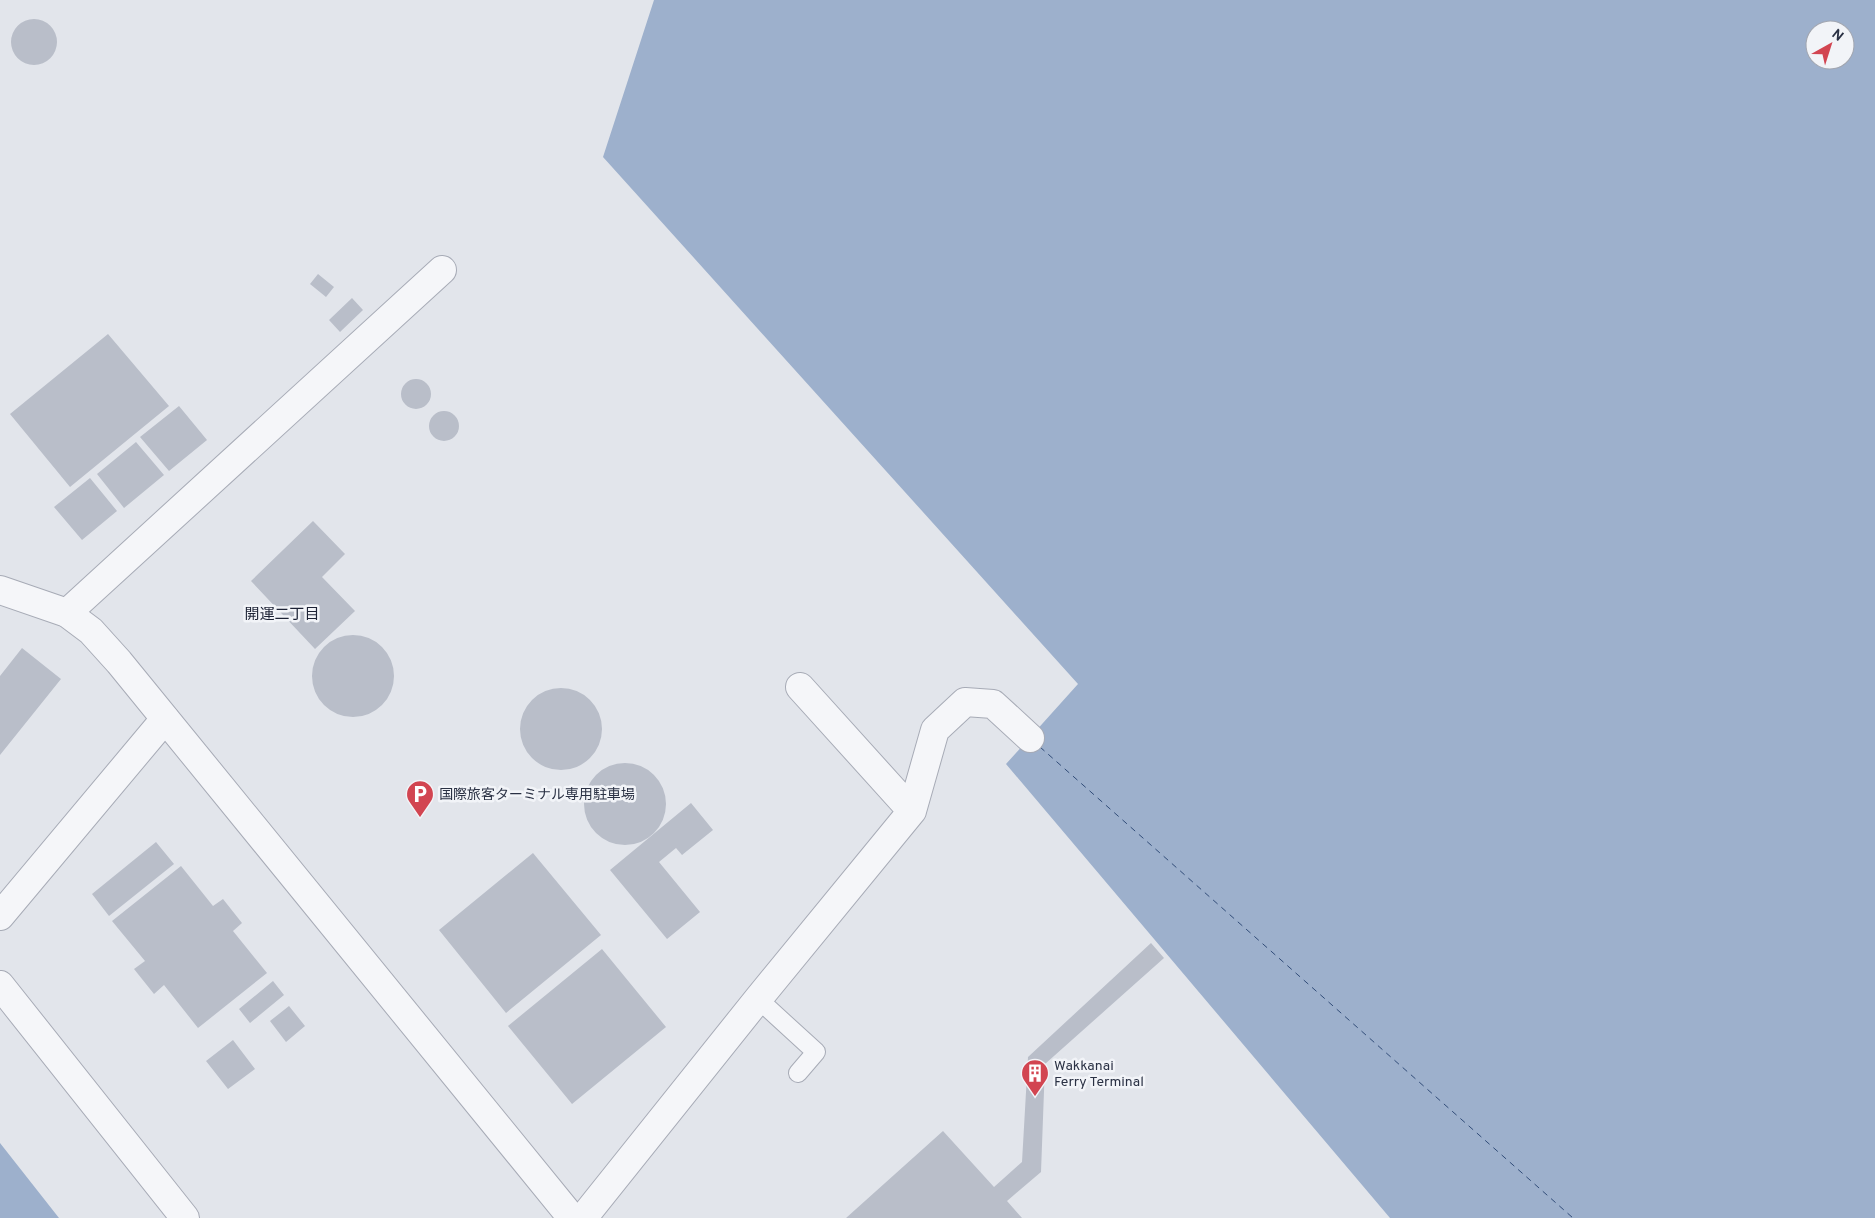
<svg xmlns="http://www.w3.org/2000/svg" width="1875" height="1218" font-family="Overpass,'Noto Sans JP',sans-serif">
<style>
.water{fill:#9db0cc;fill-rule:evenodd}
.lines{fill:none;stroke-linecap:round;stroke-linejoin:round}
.ferry{stroke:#324d79;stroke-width:1;stroke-dasharray:6 5;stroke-linecap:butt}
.building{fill:#b9bec9}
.service-casing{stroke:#a7abb6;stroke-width:20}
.minor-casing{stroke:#a7abb6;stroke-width:30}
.tertiary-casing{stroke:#a7abb6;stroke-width:30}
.service{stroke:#f5f6f9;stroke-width:18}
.minor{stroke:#f5f6f9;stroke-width:28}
.tertiary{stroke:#f5f6f9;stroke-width:28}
.labels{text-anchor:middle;stroke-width:5;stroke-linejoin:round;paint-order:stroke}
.poi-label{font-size:14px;fill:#2a3144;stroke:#f2f4f8;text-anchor:start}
.neighbourhood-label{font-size:15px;fill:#1c2235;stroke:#f2f4f8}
</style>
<rect width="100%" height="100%" fill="#e2e5eb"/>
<path class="water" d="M654,0H1875V1218H1390L1006,764L1078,684L603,157ZM1815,30H1845V60H1815Z
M0,1143L59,1218H0Z"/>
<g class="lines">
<path class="ferry" d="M1040,747L1573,1218"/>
</g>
<path class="building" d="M11 42a23 23 0 1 1 46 0a23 23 0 1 1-46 0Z
M318,274L334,287L326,297L310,284Z
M352,298L363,310L340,332L329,320Z
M108,334L169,406L70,487L10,414Z
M401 394a15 15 0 1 1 30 0a15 15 0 1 1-30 0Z
M179,406L207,440L169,471L140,437Z
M429 426a15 15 0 1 1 30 0a15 15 0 1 1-30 0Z
M136,442L164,475L124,508L97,474Z
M90,478L117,511L82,540L54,507Z
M313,521L345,554L322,577L355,611L315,649L251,581Z
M312 676a41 41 0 1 1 82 0a41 41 0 1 1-82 0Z
M22,648L61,679L0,755V676Z
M520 729a41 41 0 1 1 82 0a41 41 0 1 1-82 0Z
M584 804a41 41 0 1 1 82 0a41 41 0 1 1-82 0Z
M691,803L713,830L682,855L676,848L659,862L700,912L667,939L610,870Z
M156,842L174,864L109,916L92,894Z
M533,853L601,935L506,1013L439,930Z
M181,866L213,906L223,899L242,923L233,931L267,973L198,1028L164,985L154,994L134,969L145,961L112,921Z
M1151,943L1164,958L1045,1064L1041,1172L1007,1201L1022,1218H846L943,1131L994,1187L1022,1162L1028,1057Z
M602,949L666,1027L572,1104L508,1026Z
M273,981L284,995L250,1023L239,1009Z
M289,1006L305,1026L286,1042L270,1021Z
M233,1040L255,1069L228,1089L206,1061Z"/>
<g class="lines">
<g class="service-casing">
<path id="service" d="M758,999L816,1052L798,1073"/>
</g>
<g class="minor-casing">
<path id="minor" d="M67,613L442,270
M800,687L912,811
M0,916L165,719
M0,985L185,1218
M583,1218L758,999L912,811L935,730L965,702L993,704L1030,738"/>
</g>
<g class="tertiary-casing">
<path id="tertiary" d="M0,590L67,613L91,631L119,662L572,1218"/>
</g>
<use href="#service" class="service"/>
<use href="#minor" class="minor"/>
<use href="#tertiary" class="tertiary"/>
</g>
<defs>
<g id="parking-pin" transform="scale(1.4375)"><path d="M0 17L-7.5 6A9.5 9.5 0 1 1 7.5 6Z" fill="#d24551" stroke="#f2f4f8"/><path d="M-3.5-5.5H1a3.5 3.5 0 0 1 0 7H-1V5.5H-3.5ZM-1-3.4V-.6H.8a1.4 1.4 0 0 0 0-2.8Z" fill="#fff"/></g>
<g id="building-pin" transform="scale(1.4375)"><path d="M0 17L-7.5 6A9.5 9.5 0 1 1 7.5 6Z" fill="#d24551" stroke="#f2f4f8"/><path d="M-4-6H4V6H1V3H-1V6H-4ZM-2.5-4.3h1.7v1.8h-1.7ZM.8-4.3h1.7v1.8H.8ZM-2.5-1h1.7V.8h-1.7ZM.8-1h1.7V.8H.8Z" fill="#fff"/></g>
</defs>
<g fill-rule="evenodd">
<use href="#parking-pin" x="420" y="794"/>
<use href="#building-pin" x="1035" y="1073"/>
</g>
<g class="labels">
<g class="poi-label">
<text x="439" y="799">国際旅客ターミナル専用駐車場</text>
<text x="1054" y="1070">Wakkanai<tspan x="1054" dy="16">Ferry Terminal</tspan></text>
</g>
<g class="neighbourhood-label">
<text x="282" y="619">開運二丁目</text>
</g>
</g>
<g transform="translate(1830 45) rotate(39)"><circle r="24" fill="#f2f4f8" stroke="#a2a6b0"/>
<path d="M0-4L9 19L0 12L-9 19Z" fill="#d24551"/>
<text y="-8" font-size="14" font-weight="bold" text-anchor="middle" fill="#2a3144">N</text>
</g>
</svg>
